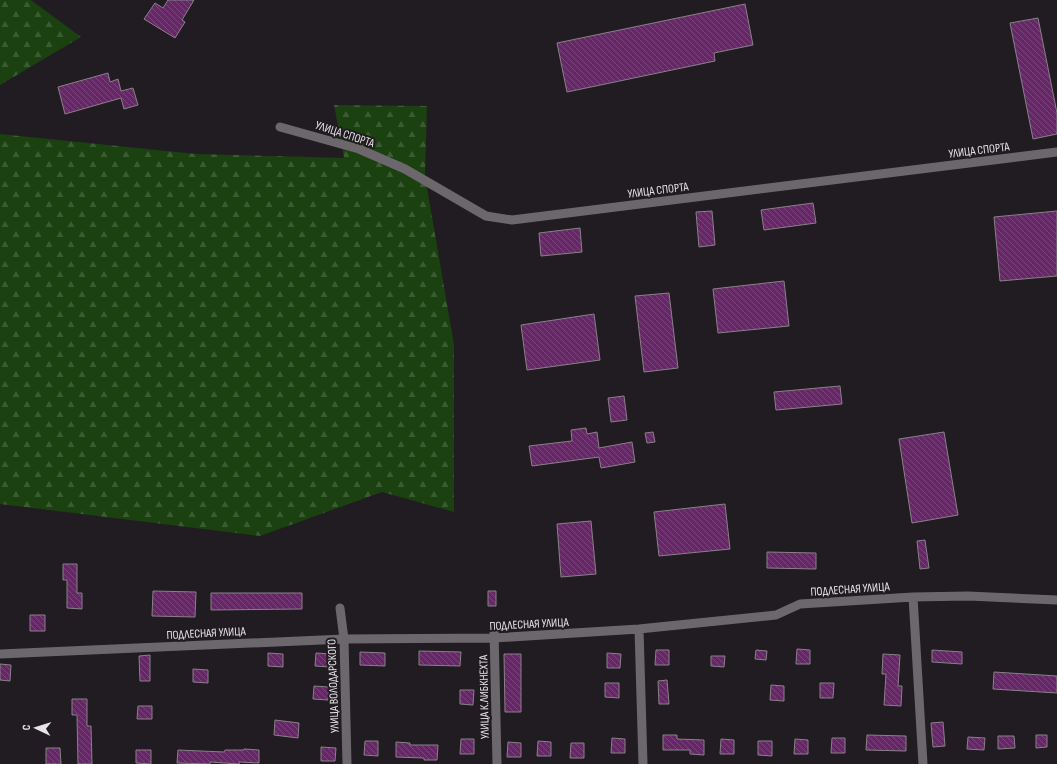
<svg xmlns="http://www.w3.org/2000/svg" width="1057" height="764" font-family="'Sofia Sans Condensed',sans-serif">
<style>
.forest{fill:url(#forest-firs)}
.building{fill:url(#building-back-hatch);stroke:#888287}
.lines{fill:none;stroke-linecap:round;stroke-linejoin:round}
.street{stroke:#6c676d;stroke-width:9}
.labels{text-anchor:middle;stroke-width:4;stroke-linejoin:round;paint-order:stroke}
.street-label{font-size:12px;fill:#e7e4e7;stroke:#201c21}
</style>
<defs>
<pattern id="forest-firs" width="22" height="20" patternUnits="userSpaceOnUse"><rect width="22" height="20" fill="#1a410f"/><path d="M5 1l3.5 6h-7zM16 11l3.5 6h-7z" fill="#3b5c32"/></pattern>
<pattern id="building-back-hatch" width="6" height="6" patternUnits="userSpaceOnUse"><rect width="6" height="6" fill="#652766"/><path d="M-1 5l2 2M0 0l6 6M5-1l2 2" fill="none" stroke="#7b467c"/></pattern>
</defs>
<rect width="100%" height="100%" fill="#201c21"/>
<path class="forest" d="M0,0H31L81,37L0,85Z
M334,105L427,106L425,176L454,345V512L382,492L260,536L0,504V134L196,154L344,158Z"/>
<path class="building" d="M168,0H194L182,20L185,22L175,38L144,19L155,3L163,8Z
M745,4L753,45L714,53L715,61L567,92L557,43Z
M1038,18L1057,113V134L1033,139L1010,23Z
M108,73L110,82L118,79L121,91L133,88L138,105L124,109L121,98L65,114L58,87Z
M813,203L816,223L764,230L761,210Z
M712,211L715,245L699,247L696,212Z
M1057,211V276L1000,281L994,217Z
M580,228L582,252L541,256L539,233Z
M784,281L789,326L718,333L713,289Z
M669,293L678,368L644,372L635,296Z
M594,314L600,360L527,370L521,325Z
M840,386L842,404L776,410L774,392Z
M624,396L627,420L611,422L608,398Z
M586,428L587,434L597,432L599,448L632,442L635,462L601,468L599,457L532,466L529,446L572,441L571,430Z
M653,432L655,442L647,443L645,433Z
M944,432L958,515L912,523L899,439Z
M725,504L730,549L659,556L654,512Z
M591,521L596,574L561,577L557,524Z
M925,540L929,568L920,569L917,541Z
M767,552L816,553V569L767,568Z
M63,564H77V593H82V609L67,608V580H63Z
M153,591L196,592L195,617L152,616Z
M488,591H496V606H488Z
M211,593H302V609L211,610Z
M30,615H45V631H30Z
M797,649L810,650V664H796Z
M656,650H669V665H655Z
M756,650L767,651L766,660L755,659Z
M932,650L962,652V664L932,662Z
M419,651L461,652L460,666L419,665Z
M360,652L385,653V666L360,665Z
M268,653L283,654V667L268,666Z
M316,653L331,654L330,667L315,666Z
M607,653L621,654L620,668H607Z
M504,654H521V712H505Z
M883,654L900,655L898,686H902L901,706L884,705L886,674H882Z
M150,655V681H140L139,656Z
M711,656H725L724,667L711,666Z
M0,664L11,665L10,681L0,680Z
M193,669L208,670V683L193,682Z
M994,672L1057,676V693L993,689Z
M667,680L669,704H659L658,681Z
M605,683H619V698L605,697Z
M820,683H834L833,698H820Z
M771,685L784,686V701L770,700Z
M314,686L329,687L328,700L313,699Z
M460,690H474L473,705L460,704Z
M72,699H87V726H91L92,764H78L77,715H72Z
M138,706H152V719H137Z
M275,720L299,723L298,738L274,735Z
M943,722L945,746L933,747L931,723Z
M663,735H677V739L704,740V755L690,754V750H663Z
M867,735L906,736V751L866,750Z
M1036,735H1047V747L1036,748Z
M998,736H1014L1015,748L998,749Z
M968,737L985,738L984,750L967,749Z
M612,738L625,739V753H611Z
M832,738H845V753H831Z
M461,739H474V754H460Z
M721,739L734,740V754H720Z
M795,739L808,740V754H794Z
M365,741H378V756L364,755Z
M538,741L551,742V756H537Z
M758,741H772V756L758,755Z
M396,742L410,743V745H438L437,760H424V758L396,757Z
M508,742L521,743V757H507Z
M571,743H584V758H570Z
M321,747L336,748L335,761H321Z
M46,748H60L61,764H46Z
M244,749L259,750V763L239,762V764L210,762V764L177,763L178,750L224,752L225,750H244Z
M136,750H151V764L136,763Z"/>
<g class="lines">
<path class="street" d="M280,127L359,149L405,169L486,216L512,220L1057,152
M913,597L923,764
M340,608L344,639L347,764
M494,629L497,764
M639,629L643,764
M0,654L344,639L494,638L639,629L776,615L800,604L913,597L968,596L1057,600"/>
</g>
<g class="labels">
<g class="street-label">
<text transform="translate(345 134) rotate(18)" y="4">УЛИЦА СПОРТА</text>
<text transform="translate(979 150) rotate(-7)" y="4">УЛИЦА СПОРТА</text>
<text transform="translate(658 190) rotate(-7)" y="4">УЛИЦА СПОРТА</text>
<text transform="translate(850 589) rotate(-4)" y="4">ПОДЛЕСНАЯ УЛИЦА</text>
<text transform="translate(529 624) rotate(-3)" y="4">ПОДЛЕСНАЯ УЛИЦА</text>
<text transform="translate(206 633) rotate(-3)" y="4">ПОДЛЕСНАЯ УЛИЦА</text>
<text transform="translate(333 686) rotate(-92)" y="4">УЛИЦА ВОЛОДАРСКОГО</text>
<text transform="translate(484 697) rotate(-91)" y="4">УЛИЦА К.ЛИБКНЕХТА</text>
</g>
</g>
<g transform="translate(36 728) rotate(274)" stroke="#201c21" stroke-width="3" paint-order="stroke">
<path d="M0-3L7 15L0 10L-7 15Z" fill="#e7e4e7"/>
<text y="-6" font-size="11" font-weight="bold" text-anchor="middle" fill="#e7e4e7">С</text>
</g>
</svg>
